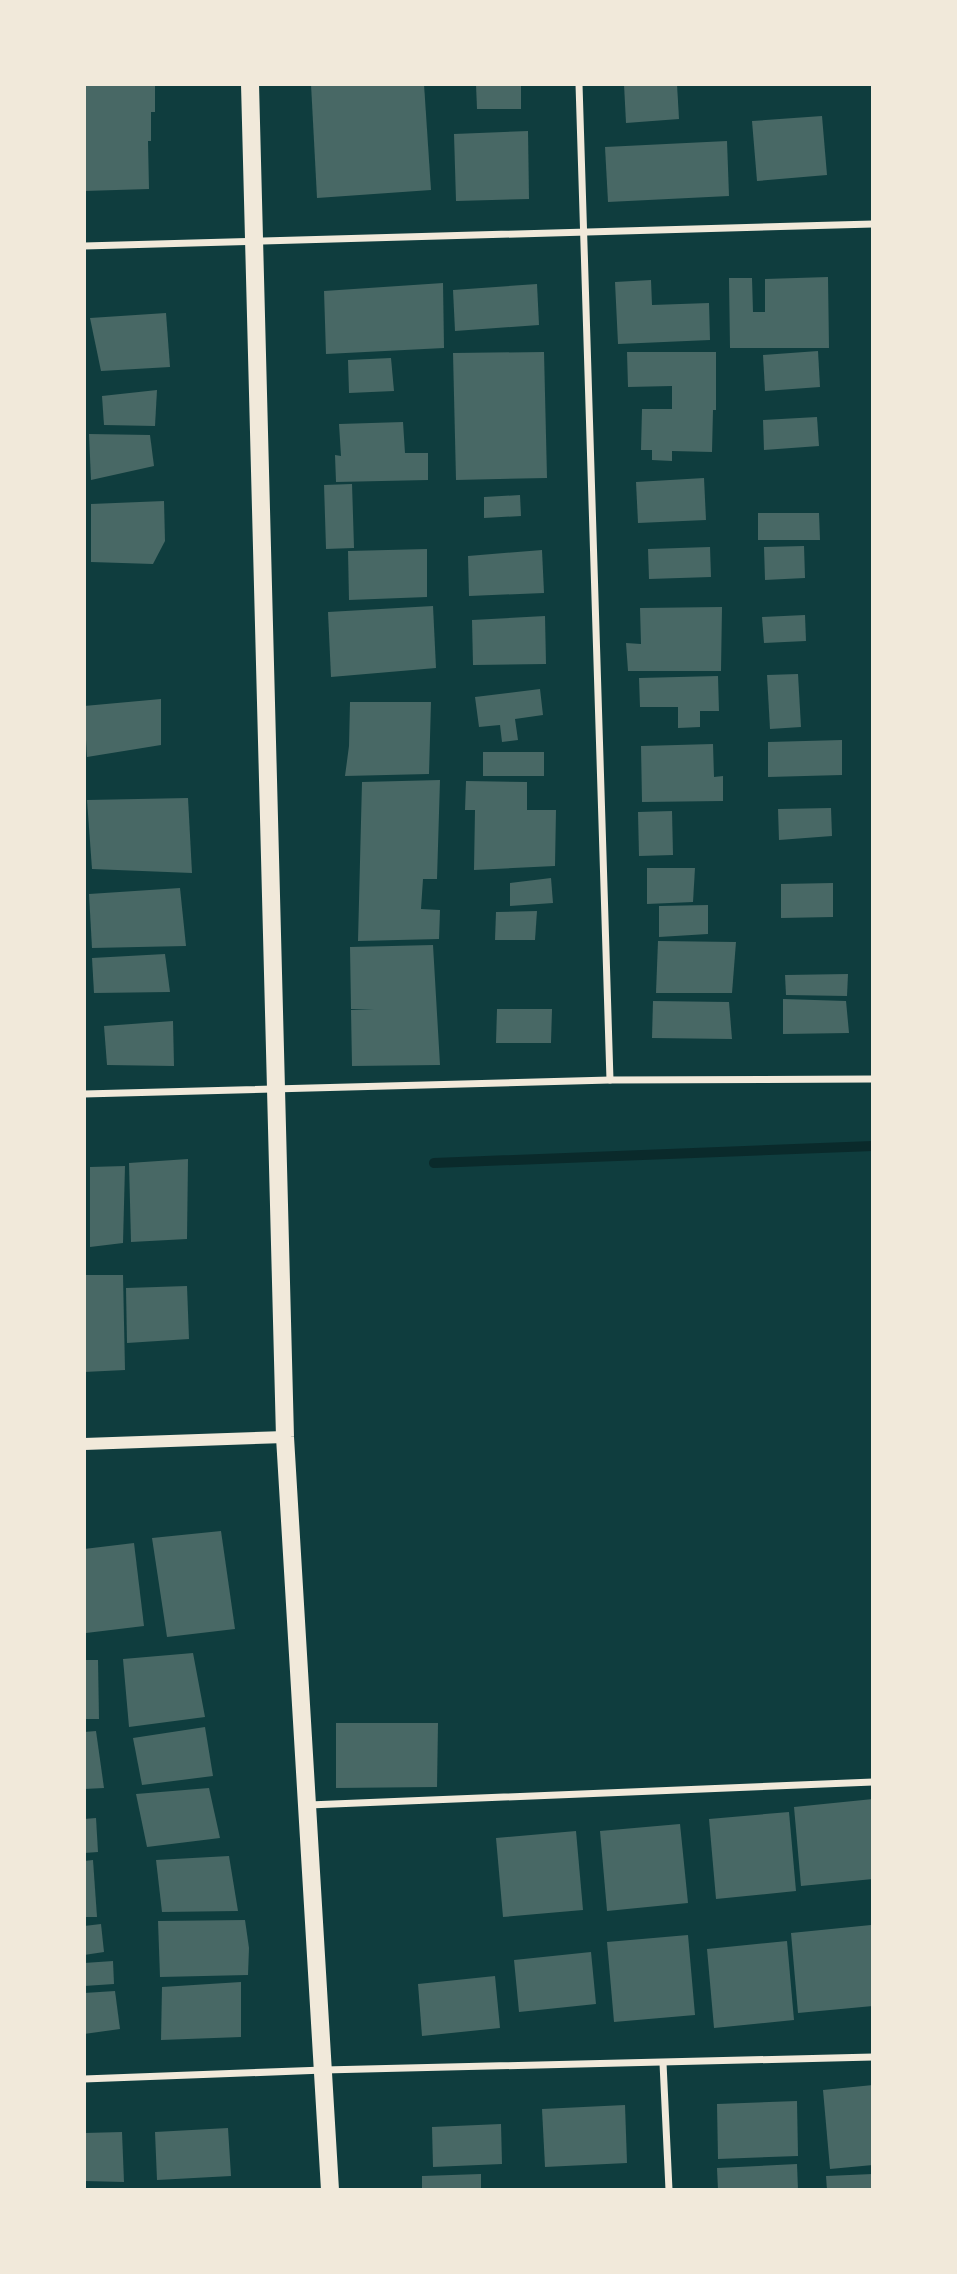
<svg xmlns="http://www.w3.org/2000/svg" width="957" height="2274" viewBox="0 0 957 2274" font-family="'PT Sans Narrow',sans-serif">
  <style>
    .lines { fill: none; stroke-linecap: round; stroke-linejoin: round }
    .stream { stroke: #0a2a2b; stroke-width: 10 }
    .building { fill: #486865 }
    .minor { stroke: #f1e9da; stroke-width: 7 }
    .tertiary { stroke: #f1e9da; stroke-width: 12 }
    .primary { stroke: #f1e9da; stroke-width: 18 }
  </style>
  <rect width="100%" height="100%" fill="#0f3d3e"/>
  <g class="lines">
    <path class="stream" d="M434,1163L873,1146"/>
  </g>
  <g class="building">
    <path d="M84,84H155V112H151V141H148L149,189L84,191Z"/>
    <path d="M311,84H424L431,190L317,198Z"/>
    <path d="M476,84H521V109H477Z"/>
    <path d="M624,84H677L679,119L626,123Z"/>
    <path d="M822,116L827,175L757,181L752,121Z"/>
    <path d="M528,131L529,199L456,201L454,134Z"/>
    <path d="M727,141L729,196L608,202L605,147Z"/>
    <path d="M828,277L829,348H730L729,278H752L753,312H765V279Z"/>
    <path d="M651,280L652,305L709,303L710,340L618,344L615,282Z"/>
    <path d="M443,283L444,348L326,354L324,291Z"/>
    <path d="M537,284L539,325L455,331L453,290Z"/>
    <path d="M166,313L170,367L101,371L90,318Z"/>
    <path d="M818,351L820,387L765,391L763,355Z"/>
    <path d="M544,352L547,478L456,480L453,353Z"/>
    <path d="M627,352H716V410H713L712,452L672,451V461L652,460V450H641L642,409H672V386L628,387Z"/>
    <path d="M391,358L394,391L349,393L348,360Z"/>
    <path d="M157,390L155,426L104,425L102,396Z"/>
    <path d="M817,417L819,446L764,450L763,420Z"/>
    <path d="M403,422L405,453H428V480L336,482L335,455L341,456L339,424Z"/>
    <path d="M89,434L150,435L154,466L91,480Z"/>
    <path d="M704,478L706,520L638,523L636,482Z"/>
    <path d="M352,484L354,548L326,549L324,485Z"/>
    <path d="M520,495L521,516L484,518V497Z"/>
    <path d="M164,501L165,541L153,564L91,562V504Z"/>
    <path d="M758,513H819L820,540H758Z"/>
    <path d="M804,546L805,578L765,580L764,547Z"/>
    <path d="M710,547L711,577L649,579L648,549Z"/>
    <path d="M427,549V597L349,600L348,551Z"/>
    <path d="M542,550L544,593L469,596L468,556Z"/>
    <path d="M433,606L436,668L331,677L328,612Z"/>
    <path d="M722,607L721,671H628L626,643L641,644L640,608Z"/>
    <path d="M805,615L806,641L764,643L762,617Z"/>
    <path d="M545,616L546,664L473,665L472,620Z"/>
    <path d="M798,674L801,727L770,729L767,675Z"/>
    <path d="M718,676L719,711H700V727L678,728V707H640L639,678Z"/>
    <path d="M540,689L543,715L515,719L518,740L502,742L500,725L479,727L475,697Z"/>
    <path d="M161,699V745L87,757L84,706Z"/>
    <path d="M350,702H431L429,774L345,776L349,746Z"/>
    <path d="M842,740V775L768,777V742Z"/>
    <path d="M713,744L714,777L723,776V801L642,802L641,746Z"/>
    <rect x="483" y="752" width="61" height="24"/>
    <path d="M440,780L437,879H423L421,909L440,910L439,939L358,941L362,782Z"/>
    <path d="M466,781L527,782V810H556L555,866L474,870L475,810H465Z"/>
    <path d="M188,798L192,873L92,869L87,800Z"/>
    <path d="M831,808L832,836L779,840L778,809Z"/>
    <path d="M672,811L673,855L639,856L638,812Z"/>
    <path d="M647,868H695L693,902L647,904Z"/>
    <path d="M551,878L553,903L510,906V883Z"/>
    <path d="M833,883V917L781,918V884Z"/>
    <path d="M180,888L186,946L92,948L89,894Z"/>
    <path d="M708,905V934L659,937V906Z"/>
    <path d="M537,911L535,940H495L496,912Z"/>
    <path d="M658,941L736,942L732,993H656Z"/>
    <path d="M433,945L440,1065L352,1066L351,1010L374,1009H351L350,947Z"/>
    <path d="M165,954L170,992L94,993L92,958Z"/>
    <path d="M848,974L847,996L786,995L785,975Z"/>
    <path d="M783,999L846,1001L849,1033L783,1034Z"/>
    <path d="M653,1001L729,1002L732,1039L652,1038Z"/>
    <path d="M497,1009H552L551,1043H496Z"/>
    <path d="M173,1021L174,1066L107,1065L104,1026Z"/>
    <path d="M188,1159L187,1239L131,1242L129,1163Z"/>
    <path d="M125,1166L123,1243L90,1247V1167Z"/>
    <path d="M84,1275H123L125,1370L84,1372Z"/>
    <path d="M187,1286L189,1339L127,1343L126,1288Z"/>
    <path d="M221,1531L235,1629L167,1637L152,1538Z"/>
    <path d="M134,1543L144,1626L86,1633L84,1549Z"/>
    <path d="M193,1653L205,1717L129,1727L123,1659Z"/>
    <path d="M84,1660H98L99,1719H84Z"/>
    <path d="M336,1723H438L437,1787L336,1788Z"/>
    <path d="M205,1727L213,1776L142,1785L133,1738Z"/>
    <path d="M96,1731L104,1788L84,1789V1732Z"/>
    <path d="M209,1788L220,1838L147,1847L136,1794Z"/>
    <path d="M873,1799V1879L801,1886L794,1807Z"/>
    <path d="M789,1812L796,1891L716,1899L709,1819Z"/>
    <path d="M96,1818L98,1852L84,1853V1819Z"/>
    <path d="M680,1824L688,1903L607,1911L600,1831Z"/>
    <path d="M576,1831L583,1910L503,1917L496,1838Z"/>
    <path d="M229,1856L238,1911L162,1912L156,1860Z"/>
    <path d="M93,1860L97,1917H84V1861Z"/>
    <path d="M245,1920L249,1948L248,1975L160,1977L158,1921Z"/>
    <path d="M101,1924L104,1952L84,1955V1926Z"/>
    <path d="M871,1925L873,2006L798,2013L791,1933Z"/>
    <path d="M688,1935L695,2015L614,2022L607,1942Z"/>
    <path d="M787,1941L794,2020L714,2028L707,1949Z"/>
    <path d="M591,1952L596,2004L519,2012L514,1960Z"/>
    <path d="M113,1961L114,1984L84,1986V1963Z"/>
    <path d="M495,1976L500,2028L422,2036L418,1984Z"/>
    <path d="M241,1982V2037L161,2040L162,1987Z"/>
    <path d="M115,1991L120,2029L84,2034V1993Z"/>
    <path d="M873,2085V2165L830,2169L823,2090Z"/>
    <path d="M797,2101L798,2156L718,2159L717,2104Z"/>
    <path d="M625,2105L627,2163L545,2167L542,2109Z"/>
    <path d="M501,2124L502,2164L433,2167L432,2127Z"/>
    <path d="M228,2128L231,2176L157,2180L155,2132Z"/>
    <path d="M122,2132L124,2182L84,2181V2133Z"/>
    <path d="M797,2164L798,2190H718L717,2168Z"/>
    <path d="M481,2174V2190H422V2176Z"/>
    <path d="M873,2174V2190H827L826,2176Z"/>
  </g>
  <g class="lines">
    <g class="minor">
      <path d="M579,84L610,1080"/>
      <path d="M84,246L873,224"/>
      <path d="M84,1094L610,1080L873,1079"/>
      <path d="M309,1805L873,1782"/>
      <path d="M663,2063L669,2190"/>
      <path d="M84,2079L324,2070L873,2057"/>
    </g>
    <path class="tertiary" d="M84,1444L285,1437"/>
    <path class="primary" d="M250,84L285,1437L330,2190"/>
  </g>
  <rect width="957" height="2274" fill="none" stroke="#f1e9da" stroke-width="172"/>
</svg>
